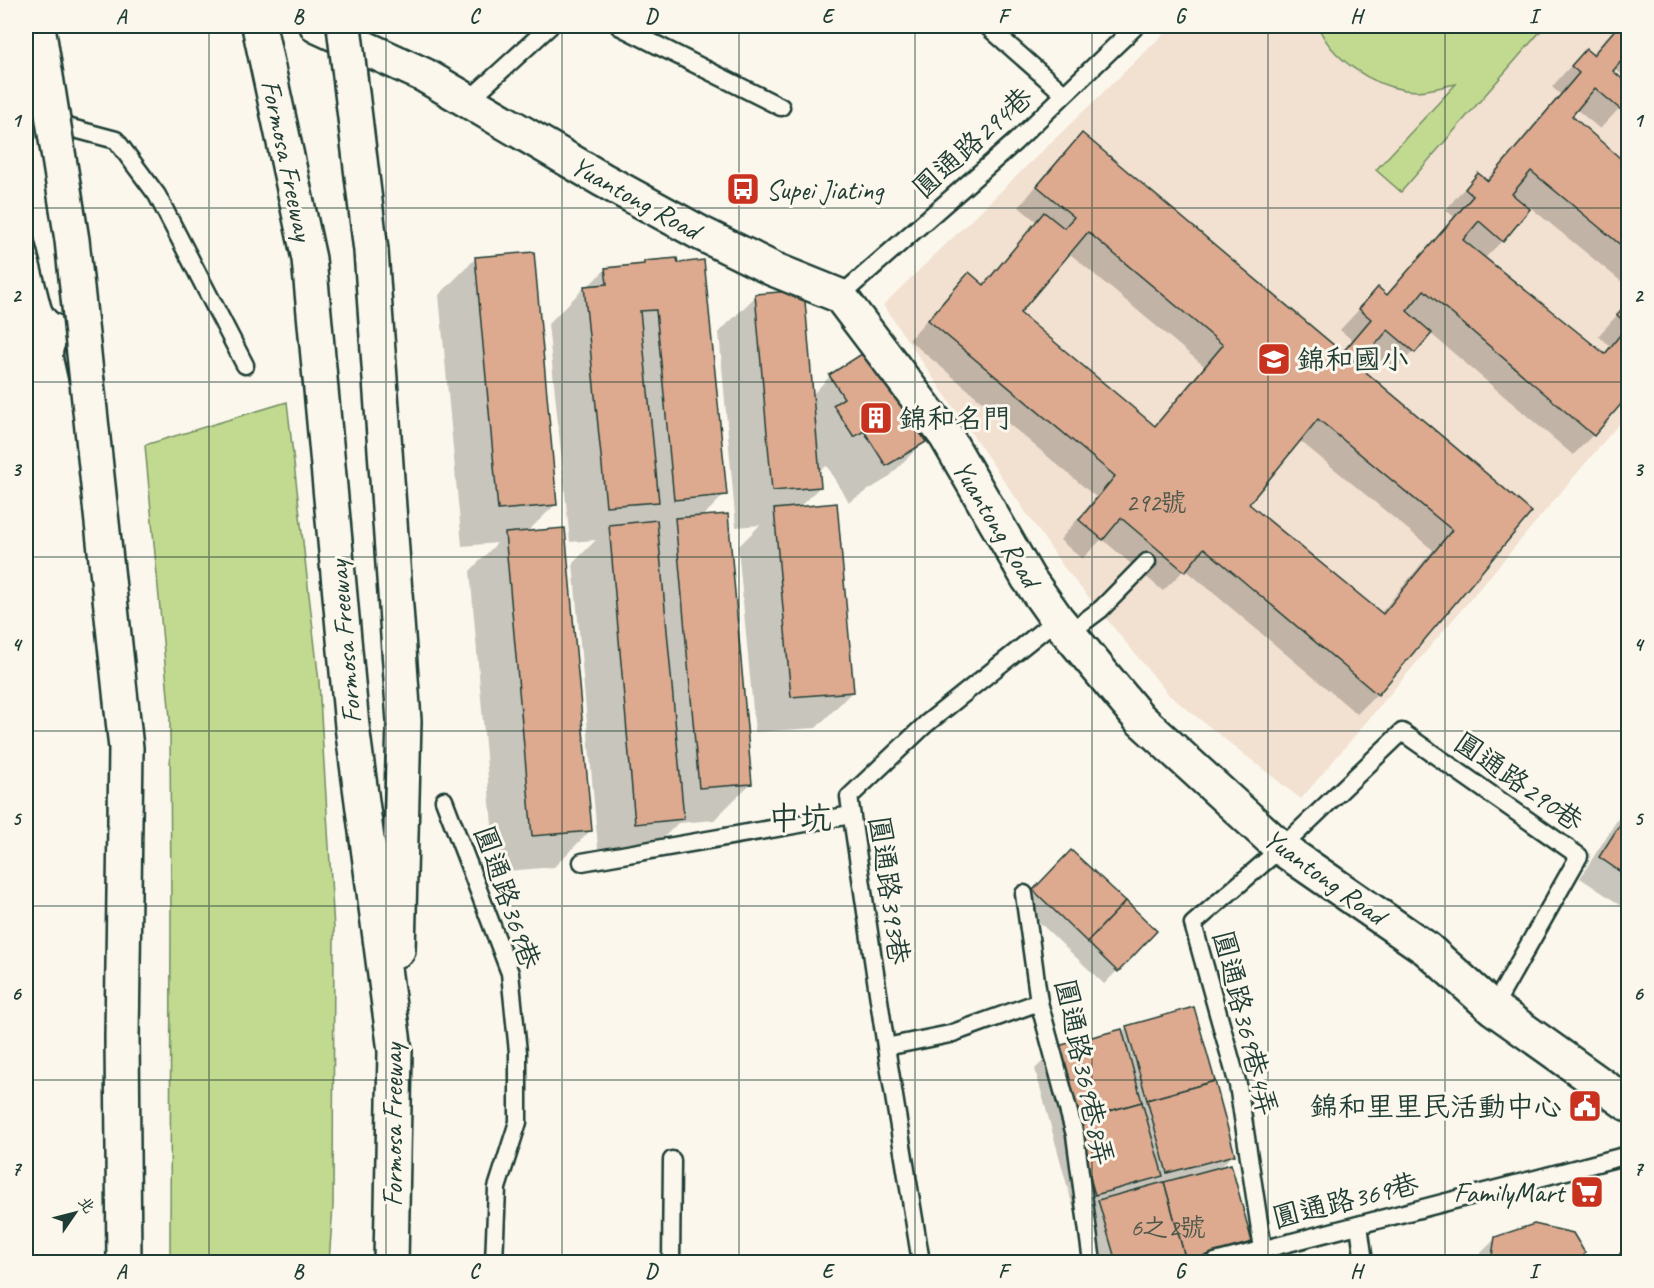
<svg xmlns="http://www.w3.org/2000/svg" width="1654" height="1288" viewBox="0 0 1654 1288" font-family="Caveat,'LXGW WenKai TC',sans-serif">
  <style>
    .built { fill: #f2e0d0 }
    .green { fill: #c2da90; stroke: #708c62; stroke-width: 1.5 }
    .shadow { fill: #0003; fill-rule: evenodd }
    .building { fill: #ddaa90; stroke: #1f3d34; stroke-width: 1.5; fill-rule: evenodd }
    .lines { fill: none; stroke-linecap: round; stroke-linejoin: round }
    .lane-casing { stroke: #1f3d34; stroke-width: 21 }
    .secondary-casing { stroke: #1f3d34; stroke-width: 38 }
    .highway-casing { stroke: #1f3d34; stroke-width: 38 }
    .lane { stroke: #fbf7ec; stroke-width: 16 }
    .secondary { stroke: #fbf7ec; stroke-width: 33 }
    .highway { stroke: #fbf7ec; stroke-width: 33 }
    .highway-bridge-casing { stroke: #1f3d34; stroke-width: 38; stroke-linecap: butt }
    .highway-bridge { stroke: #fbf7ec; stroke-width: 33 }
    .grid { fill: none; stroke: #1f3d34; stroke-width: 1.5; stroke-opacity: 0.55 }
    .labels { text-anchor: middle; stroke-width: 6; stroke-linejoin: round; paint-order: stroke }
    .number-label { font-size: 26px; fill: #4e584b }
    .street-label { font-size: 28px; fill: #1f3d34; stroke: #fbf7ec }
    .poi-label { font-size: 28px; fill: #1f3d34; stroke: #fbf7ec; text-anchor: start }
    .quarter-label { font-size: 32px; fill: #1f3d34; stroke: #fbf7ec }
    .neatline { fill: none; stroke: #1f3d34; stroke-width: 2 }
    .grid-label { font-size: 20px; text-anchor: middle; font-weight: bold; fill: #1f3d34 }
  </style>
  <rect width="100%" height="100%" fill="#fbf7ec"/>
  <filter id="ink" filterUnits="userSpaceOnUse"><feTurbulence type="fractalNoise" baseFrequency=".0167" numOctaves="2"/><feDisplacementMap in="SourceGraphic" scale="12" xChannelSelector="R" yChannelSelector="G"/><feConvolveMatrix kernelMatrix="1 2 1 2 8 2 1 2 1" color-interpolation-filters="sRGB"/></filter>
  <g filter="url(#ink)">
    <path class="built" d="M1172,26H1628V413L1301,799L1169,695L1063,566L883,305Z"/>
    <g class="green">
      <path d="M1318,26H1545L1401,192L1376,170L1456,84C1439,87 1423,93 1405,90C1371,85 1331,58 1318,26Z"/>
      <path d="M287,402L319,682L334,929L333,1206L329,1262H170L171,919L170,718L145,445Z"/>
    </g>
    <g class="shadow">
      <path d="M1617,26H1628V80L1614,68L1611,71L1628,86V99L1600,129L1576,109L1570,116L1628,167V287L1530,207L1502,241L1484,259L1602,355L1610,346L1598,336L1628,303V394L1593,435L1573,455L1430,333L1394,372L1369,350L1356,366L1530,512L1377,694L1357,714L1185,569L1163,591L1102,539L1082,559L1060,540L1096,497L909,340L949,294L969,274L982,285L1025,235L1037,222L1019,207L1062,155L1082,135L1341,353L1352,340L1340,330L1378,289L1385,296L1454,217L1446,210L1458,195L1478,175L1486,181L1560,94L1552,87L1566,71L1586,51L1591,55ZM1069,253L1204,366L1153,427L1018,313ZM1299,440L1433,550L1380,614L1247,504Z"/>
      <path d="M476,258L555,505L527,532L591,830L554,867L496,872L470,571L497,543L462,546L439,295Z"/>
      <path d="M644,262L725,494L702,517L750,784L714,820L678,823L646,855L599,859L573,563L596,540L570,542L548,324L584,288L587,287L606,269L641,266Z"/>
      <path d="M756,296L812,395L830,376L924,441L888,478L849,502L827,466L818,471L820,487L798,508L853,691L816,728L755,732L738,547L760,525L736,527L719,332Z"/>
      <path d="M1628,803V910L1580,878Z"/>
      <path d="M1058,865L1117,971L1104,984L1020,904Z"/>
      <path d="M1127,1027L1233,1154L1219,1169L1251,1242L1231,1262H1090L1091,1210L1075,1214L1035,1069L1055,1049L1121,1033Z"/>
      <path d="M1496,1238L1583,1253L1578,1262H1472Z"/>
    </g>
    <g class="building">
      <path d="M1618,26H1628V53L1613,71L1628,84V102L1621,110L1595,88L1572,116L1628,165V251L1531,171L1512,194L1530,209L1503,242L1479,221L1463,240L1605,354L1628,325V396L1594,436L1424,290L1407,311L1432,333L1415,353L1388,330L1358,365L1343,352L1371,319L1359,309L1378,287L1387,295L1473,196L1465,189L1478,173L1488,181L1579,73L1571,66L1586,49L1593,55Z"/>
      <path d="M1082,133L1532,512L1378,695L1204,548L1185,572L1121,518L1103,540L1079,520L1115,476L928,320L969,272L984,285L1044,212L1064,228L1074,217L1037,186ZM1088,232L1223,345L1155,426L1020,313ZM1318,419L1452,530L1383,614L1249,504Z"/>
      <path d="M534,252L557,505L498,510L475,257Z"/>
      <path d="M677,258L678,263L704,260L727,495L674,500L656,310L640,311L659,502L606,506L584,286L607,284L605,268L644,264V261Z"/>
      <path d="M804,290L821,487L772,491L755,294Z"/>
      <path d="M1628,301V325L1617,315Z"/>
      <path d="M868,350L926,442L886,466L864,431L854,437L833,405L844,398L829,375Z"/>
      <path d="M837,503L854,692L791,697L774,509Z"/>
      <path d="M728,514L752,784L699,788L675,518Z"/>
      <path d="M657,520L684,819L635,824L609,525Z"/>
      <path d="M565,528L592,831L532,836L505,533Z"/>
      <path d="M1628,812V877L1599,857Z"/>
      <path d="M1071,850L1126,901L1087,942L1033,890Z"/>
      <path d="M1126,901L1157,931L1118,972L1087,942Z"/>
      <path d="M1194,1007L1215,1081L1147,1100L1126,1026Z"/>
      <path d="M1122,1029L1142,1102L1074,1121L1054,1047Z"/>
      <path d="M1215,1081L1235,1155L1167,1173L1147,1100Z"/>
      <path d="M1142,1102L1163,1176L1095,1195L1074,1121Z"/>
      <path d="M1231,1164L1252,1242L1186,1261L1164,1182Z"/>
      <path d="M1164,1182L1186,1261L1179,1262H1116L1098,1200Z"/>
      <path d="M1534,1224L1573,1233L1585,1253L1580,1262H1491L1495,1237Z"/>
    </g>
    <g class="lines">
      <g class="lane-casing">
        <g id="lane">
          <path d="M619,26L781,107"/>
          <path d="M987,26L1064,94"/>
          <path d="M468,101L550,26"/>
          <path d="M26,116L116,140L157,195L245,365"/>
          <path d="M840,296L1015,142L1136,26"/>
          <path d="M1069,633L1101,609L1147,562"/>
          <path d="M444,800L510,973L518,1052V1122L497,1188L494,1262"/>
          <path d="M582,862L851,815"/>
          <path d="M1024,894L1039,1002L1075,1135L1092,1262"/>
          <path d="M886,1047L950,1034L1039,1002"/>
          <path d="M1359,1225L1364,1262"/>
          <path d="M1263,1249L1238,1085L1193,924L1281,848L1402,732L1579,856L1493,1008"/>
          <path d="M671,1262L672,1160"/>
          <path d="M921,1262L886,1047L849,797L926,724L1057,619"/>
          <path d="M1215,1262L1628,1155"/>
          <path d="M1627,1262L1628,1259"/>
        </g>
      </g>
      <g class="secondary-casing">
        <path id="secondary" d="M317,26L424,75L603,180L700,233L773,269L840,296L946,436L1028,578L1057,619L1140,719L1281,848L1427,949L1493,1008L1628,1104"/>
      </g>
      <g class="highway-casing">
        <g id="highway">
          <path d="M259,26L309,259L352,726L395,1051L391,1262"/>
          <path d="M26,134L68,299"/>
          <path d="M371,251L404,721L398,950"/>
          <path d="M81,355L87,382L126,748L122,1038L124,1262"/>
        </g>
      </g>
      <use href="#lane" class="lane"/>
      <use href="#secondary" class="secondary"/>
      <use href="#highway" class="highway"/>
      <g class="highway-bridge-casing">
        <g id="highway-bridge">
          <path d="M38,26L72,240L87,382"/>
          <path d="M344,26L371,251"/>
        </g>
      </g>
      <use href="#highway-bridge" class="highway-bridge"/>
    </g>
  </g>
  <path class="grid" d="M209,26V1262M386,26V1262M562,26V1262M739,26V1262M915,26V1262M1092,26V1262M1268,26V1262M1445,26V1262M26,208H1628M26,382H1628M26,557H1628M26,731H1628M26,906H1628M26,1080H1628"/>
  <defs>
    <g id="bus-square" transform="scale(1.725)"><rect x="-9" y="-9" width="18" height="18" rx="4" fill="#c8321e" stroke="#fbf7ec"/><path d="M-5-6H5V4H4V6H2V4H-2V6H-4V4H-5ZM-3.5-4V0h7V-4ZM-3.5 1.2v1.5H-2V1.2ZM2 1.2v1.5H3.5V1.2Z" fill="#fff"/></g>
    <g id="school-square" transform="scale(1.725)"><rect x="-9" y="-9" width="18" height="18" rx="4" fill="#c8321e" stroke="#fbf7ec"/><path d="M0-5L7-2L0 1L-7-2ZM-4 1L0 2.5L4 1V4Q0 6-4 4Z" fill="#fff"/></g>
    <g id="building-square" transform="scale(1.725)"><rect x="-9" y="-9" width="18" height="18" rx="4" fill="#c8321e" stroke="#fbf7ec"/><path d="M-4-6H4V6H1V3H-1V6H-4ZM-2.5-4.3h1.7v1.8h-1.7ZM.8-4.3h1.7v1.8H.8ZM-2.5-1h1.7V.8h-1.7ZM.8-1h1.7V.8H.8Z" fill="#fff"/></g>
    <g id="civic-square" transform="scale(1.725)"><rect x="-9" y="-9" width="18" height="18" rx="4" fill="#c8321e" stroke="#fbf7ec"/><path d="M-.6-6.5H3V-4.5H.6V-3L4-1V1h2V6H-6V1h2V-1L-.6-3ZM-1.2 2.5V6h2.4V2.5Z" fill="#fff"/></g>
    <g id="supermarket-square" transform="scale(1.725)"><rect x="-9" y="-9" width="18" height="18" rx="4" fill="#c8321e" stroke="#fbf7ec"/><path d="M-6-5.5h2.5l.6 2H6L4.5 2H-2.5L-4.4-4H-6ZM-1.5 3.2a1.3 1.3 0 1 0 .1 0ZM3 3.2a1.3 1.3 0 1 0 .1 0Z" fill="#fff"/></g>
  </defs>
  <g fill-rule="evenodd">
    <use href="#bus-square" x="743" y="189"/>
    <use href="#school-square" x="1274" y="359"/>
    <use href="#building-square" x="876" y="418"/>
    <use href="#civic-square" x="1585" y="1106"/>
    <use href="#supermarket-square" x="1587" y="1192"/>
  </g>
  <g class="labels">
    <g class="number-label">
      <text x="1156" y="511">292號</text>
      <text x="1168" y="1236">6之2號</text>
    </g>
    <g class="street-label">
      <text transform="translate(972 142) rotate(-42)" y="10">圓通路294巷</text>
      <text transform="translate(288 160) rotate(78)" y="10">Formosa Freeway</text>
      <text transform="translate(636 197) rotate(29)" y="10">Yuantong Road</text>
      <text transform="translate(997 523) rotate(59)" y="10">Yuantong Road</text>
      <text transform="translate(344 642) rotate(-95)" y="10">Formosa Freeway</text>
      <text transform="translate(1519 781) rotate(35)" y="10">圓通路290巷</text>
      <text transform="translate(1325 876) rotate(36)" y="10">Yuantong Road</text>
      <text transform="translate(890 890) rotate(82)" y="10">圓通路393巷</text>
      <text transform="translate(508 897) rotate(71)" y="10">圓通路369巷</text>
      <text transform="translate(1246 1023) rotate(76)" y="10">圓通路369巷4弄</text>
      <text transform="translate(1085 1072) rotate(78)" y="10">圓通路369巷8弄</text>
      <text transform="translate(392 1125) rotate(-90)" y="10">Formosa Freeway</text>
      <text transform="translate(1345 1200) rotate(-14)" y="10">圓通路369巷</text>
    </g>
    <g class="poi-label">
      <text x="766" y="199">Supei Jiating</text>
      <text x="1297" y="369">錦和國小</text>
      <text x="899" y="428">錦和名門</text>
      <text x="1562" y="1116" text-anchor="end">錦和里里民活動中心</text>
      <text x="1564" y="1202" text-anchor="end">FamilyMart</text>
    </g>
    <g class="quarter-label">
      <text x="800" y="829">中坑</text>
    </g>
  </g>
  <rect width="1654" height="1288" fill="none" stroke="#fbf7ec" stroke-width="66"/>
  <g transform="translate(75 1213) rotate(55)" stroke="#fbf7ec" stroke-width="4.5" paint-order="stroke">
  <path d="M0-4.5L10 22L0 15L-10 22Z" fill="#1f3d34"/>
  <text y="-9" font-size="16" font-weight="bold" text-anchor="middle" fill="#1f3d34">北</text>
  </g>
  <rect x="33" y="33" width="1588" height="1222" class="neatline"/>
  <g class="grid-label">
    <text x="121" y="23">A</text>
    <text x="298" y="23">B</text>
    <text x="474" y="23">C</text>
    <text x="651" y="23">D</text>
    <text x="827" y="23">E</text>
    <text x="1003" y="23">F</text>
    <text x="1180" y="23">G</text>
    <text x="1356" y="23">H</text>
    <text x="1533" y="23">I</text>
    <text x="16" y="127">1</text>
    <text x="1638" y="127">1</text>
    <text x="16" y="302">2</text>
    <text x="1638" y="302">2</text>
    <text x="16" y="476">3</text>
    <text x="1638" y="476">3</text>
    <text x="16" y="651">4</text>
    <text x="1638" y="651">4</text>
    <text x="16" y="825">5</text>
    <text x="1638" y="825">5</text>
    <text x="16" y="1000">6</text>
    <text x="1638" y="1000">6</text>
    <text x="16" y="1175">7</text>
    <text x="1638" y="1175">7</text>
    <text x="121" y="1278">A</text>
    <text x="298" y="1278">B</text>
    <text x="474" y="1278">C</text>
    <text x="651" y="1278">D</text>
    <text x="827" y="1278">E</text>
    <text x="1003" y="1278">F</text>
    <text x="1180" y="1278">G</text>
    <text x="1356" y="1278">H</text>
    <text x="1533" y="1278">I</text>
  </g>
</svg>
